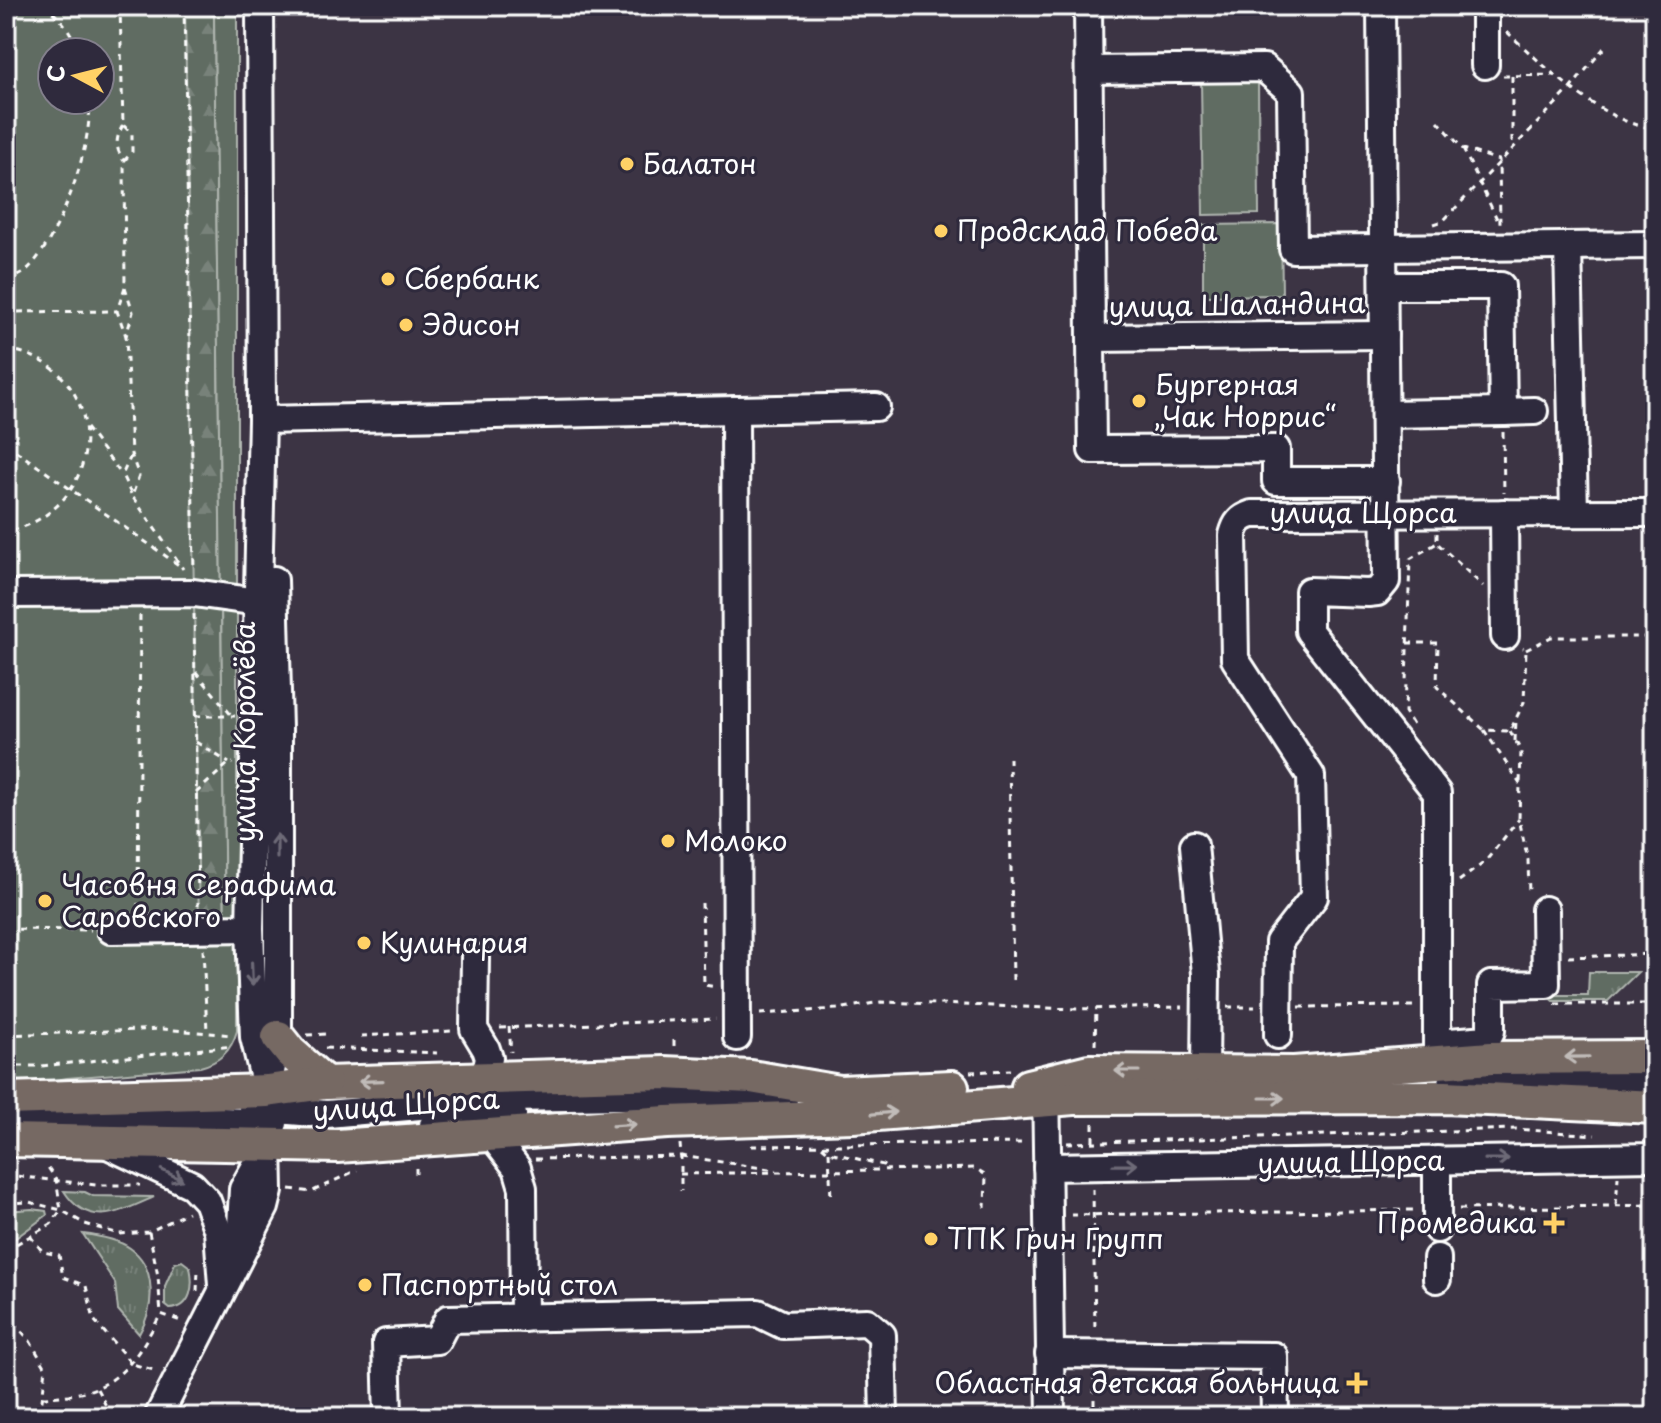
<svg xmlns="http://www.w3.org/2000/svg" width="1661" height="1423" viewBox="0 0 1661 1423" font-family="'Playpen Sans',sans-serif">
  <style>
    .grass { fill: url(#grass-tufts); stroke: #b0b6b0; stroke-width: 2 }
    .forest { fill: url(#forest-firs); stroke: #b0b6b0; stroke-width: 2 }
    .park { fill: #606c62; stroke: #b0b6b0; stroke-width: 2; fill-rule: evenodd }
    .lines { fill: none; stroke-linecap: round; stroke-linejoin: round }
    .minor-casing { stroke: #fff; stroke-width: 32 }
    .major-casing { stroke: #fff; stroke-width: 38 }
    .path { stroke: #fff; stroke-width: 3; stroke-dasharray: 6 6; stroke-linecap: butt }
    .minor { stroke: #2f2a3d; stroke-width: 26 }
    .major { stroke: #766964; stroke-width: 32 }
    .oneway { stroke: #6d6a77 }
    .oneway2 { stroke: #c1bcb9 }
    .poi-dot { fill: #ffd166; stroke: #2f2a3d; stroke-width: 3 }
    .labels { text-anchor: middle; stroke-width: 6; stroke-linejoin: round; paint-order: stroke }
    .poi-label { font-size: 28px; fill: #fff; stroke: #2f2a3d; text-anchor: start }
    .street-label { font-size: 28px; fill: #fff; stroke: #2f2a3d }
  </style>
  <defs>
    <pattern id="grass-tufts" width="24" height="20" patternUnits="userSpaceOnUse" patternTransform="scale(2)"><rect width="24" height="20" fill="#606c62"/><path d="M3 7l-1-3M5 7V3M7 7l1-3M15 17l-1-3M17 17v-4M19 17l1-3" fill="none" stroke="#78827a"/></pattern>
    <pattern id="forest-firs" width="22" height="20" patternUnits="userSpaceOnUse" patternTransform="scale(2)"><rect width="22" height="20" fill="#606c62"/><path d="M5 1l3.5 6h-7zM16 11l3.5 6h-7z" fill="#78827a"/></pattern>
  </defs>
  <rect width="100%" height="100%" fill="#3c3444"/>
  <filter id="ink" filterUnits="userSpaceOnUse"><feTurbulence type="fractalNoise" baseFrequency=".0125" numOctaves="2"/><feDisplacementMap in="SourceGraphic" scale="16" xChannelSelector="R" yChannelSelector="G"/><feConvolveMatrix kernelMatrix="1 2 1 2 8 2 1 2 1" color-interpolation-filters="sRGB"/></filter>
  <g filter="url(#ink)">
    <g class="grass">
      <path d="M1589,972H1638L1608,1001H1553L1546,995H1588Z"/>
      <path d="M64,1191L85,1192L93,1196L154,1197C120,1212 89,1230 64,1191Z"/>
      <path d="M32,1209L46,1211L47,1215L6,1245V1211Z"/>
      <path d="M83,1234C99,1236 117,1239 130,1248C158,1268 154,1309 139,1334L118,1310L115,1283Z"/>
      <path d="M182,1261L190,1267C194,1285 192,1308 170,1309L165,1305V1286L175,1263Z"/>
    </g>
    <path class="forest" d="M145,6H187L214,15L225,933L177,934Z"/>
    <g class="park">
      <path d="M6,6H185L199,930L225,932L214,15L187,6H237V1031C231,1051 220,1062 200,1067L67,1078L6,1089ZM52,52H100V100H52Z"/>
      <path d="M1258,79L1259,214L1203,215L1201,80Z"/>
      <path d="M1281,224L1282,295L1203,296V225Z"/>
    </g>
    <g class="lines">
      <g class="minor-casing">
        <g id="minor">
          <path d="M260,6L262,420L250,928L254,1037L267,1091"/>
          <path d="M1088,6L1092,450L1276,449V481H1386"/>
          <path d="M1381,6L1386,581L1377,592L1368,593L1309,591V631L1437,793V1061"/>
          <path d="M1485,6V65"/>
          <path d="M1089,70L1264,68L1291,92L1293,249L1655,245"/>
          <path d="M1568,246L1574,513"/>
          <path d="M1384,286H1501L1503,412L1385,414"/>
          <path d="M1091,338L1384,335"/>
          <path d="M735,410L737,1037"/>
          <path d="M1503,412L1534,411"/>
          <path d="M262,420L876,407"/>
          <path d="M1504,513L1505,636"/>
          <path d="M6,594L194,593L258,602"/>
          <path d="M1194,845L1206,974L1205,1072"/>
          <path d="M111,930L250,928"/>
          <path d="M475,958L474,1029L486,1049L489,1058L487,1068L482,1078"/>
          <path d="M1278,1035L1279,942L1314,897L1311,776L1235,659L1233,535C1236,523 1240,518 1252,514L1655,513"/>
          <path d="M1437,1043L1487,1039L1491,1031V985L1546,984L1545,910"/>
          <path d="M1046,1081L1051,1417"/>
          <path d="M1451,1083L1619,1082L1655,1079"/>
          <path d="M252,1108L327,1114L512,1098L787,1093"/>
          <path d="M6,1118L199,1120L274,1123"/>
          <path d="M433,1125L513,1115"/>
          <path d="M490,1133L517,1168L523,1188L524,1318"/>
          <path d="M108,1145L192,1185L207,1201L218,1231L222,1285"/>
          <path d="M1437,1160V1229"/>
          <path d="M1047,1167L1655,1157"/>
          <path d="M240,1246L243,1189L266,1148"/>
          <path d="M1437,1279V1258"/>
          <path d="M1049,1354L1274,1356L1275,1417"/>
          <path d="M158,1417L265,1207L269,1191L267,1091L278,1037V729L274,580"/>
          <path d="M388,1417L386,1343L437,1340L448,1319L758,1313L783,1325L867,1322L882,1335L884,1417"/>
        </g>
      </g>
      <g class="major-casing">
        <g id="major">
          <path d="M278,1037L290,1052L325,1083L664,1073L751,1077L840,1092L952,1087"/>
          <path d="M1028,1086L1089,1071L1294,1073L1491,1058L1655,1057"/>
          <path d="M6,1099L267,1091L325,1083"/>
          <path d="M6,1140L338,1146L667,1122L853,1116L1074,1098L1445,1097L1655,1107"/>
        </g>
      </g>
      <g class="path">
        <path d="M42,6C61,15 72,33 79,52"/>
        <path d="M120,6L123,125L132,134V152L124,161L125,287L133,312L126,336L131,454L139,476L132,496L183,569"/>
        <path d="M184,6L194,570"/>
        <path d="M1507,32C1543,65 1605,126 1655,128"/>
        <path d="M1503,76L1555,75"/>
        <path d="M1512,76V148"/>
        <path d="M1438,121L1463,149L1499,160L1500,225"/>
        <path d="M123,125C115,139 115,148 124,161"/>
        <path d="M1463,149L1498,221"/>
        <path d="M1434,224L1443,221L1569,90L1604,48"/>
        <path d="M6,280C11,278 19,276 23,273C58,246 94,143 89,100"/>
        <path d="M125,287L117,311L126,336"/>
        <path d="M6,312L117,311"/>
        <path d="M6,349C111,365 114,508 6,532"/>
        <path d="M86,428L122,475"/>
        <path d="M1503,432L1504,493"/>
        <path d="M6,444L180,566"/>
        <path d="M131,456L122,475L132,496"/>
        <path d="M1437,533V543L1483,586"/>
        <path d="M194,614L198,906"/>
        <path d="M1407,643H1438L1437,687L1484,730L1510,731L1524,702L1526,650L1523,648"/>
        <path d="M1526,650L1551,637H1655"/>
        <path d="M196,672L232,716"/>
        <path d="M195,716H235"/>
        <path d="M1413,725L1405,712L1410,559L1437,543"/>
        <path d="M1484,730L1520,784"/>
        <path d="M1510,731L1521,751L1519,819L1528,860L1529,895"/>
        <path d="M1515,741L1516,720"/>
        <path d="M196,742L229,763"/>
        <path d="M1009,758L1013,980"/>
        <path d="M196,793L229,763H233"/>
        <path d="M6,802V886"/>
        <path d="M1459,881L1485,862L1519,819"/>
        <path d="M702,903L704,985L717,987"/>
        <path d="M138,909L140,613"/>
        <path d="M6,929L91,930"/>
        <path d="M203,949L207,1031"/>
        <path d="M1568,957L1655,954"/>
        <path d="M1555,1004H1655"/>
        <path d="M1227,1007H1255"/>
        <path d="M1299,1007L1415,1006"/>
        <path d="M760,1014L837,1009L881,1002L1076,1009L1183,1007"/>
        <path d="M509,1027L511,1052"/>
        <path d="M500,1028L716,1019"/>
        <path d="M6,1035L163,1029L232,1035"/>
        <path d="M307,1035L327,1034"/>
        <path d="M361,1036L453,1031"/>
        <path d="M674,1040V1049"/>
        <path d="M1095,1045L1096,1009"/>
        <path d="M325,1048L437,1053"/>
        <path d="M6,1066H41L233,1046"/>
        <path d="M970,1072L1010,1070"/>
        <path d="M1093,1141V1121"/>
        <path d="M1067,1143L1516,1129L1595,1135"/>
        <path d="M680,1144L681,1156L776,1170"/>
        <path d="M751,1146L1024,1143"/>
        <path d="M822,1146L829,1152L883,1165L885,1171"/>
        <path d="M829,1152L831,1199"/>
        <path d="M535,1159L681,1156V1191"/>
        <path d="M416,1168V1175"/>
        <path d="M680,1174L975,1168L986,1175L985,1208"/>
        <path d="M6,1175L96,1185H140"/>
        <path d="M290,1189L311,1192L357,1170"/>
        <path d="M1093,1189L1095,1333"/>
        <path d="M6,1203L29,1202L61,1210L85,1224L119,1234L149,1232L188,1212"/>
        <path d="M1616,1205L1618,1177"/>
        <path d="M1459,1209L1655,1205"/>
        <path d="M1071,1215L1415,1210"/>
        <path d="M149,1232L158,1276L161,1314L181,1321"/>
        <path d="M30,1236L43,1252L59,1255L63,1277L86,1286L94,1320L132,1364L157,1371"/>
        <path d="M6,1250L51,1224L61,1210L56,1179L47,1166"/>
        <path d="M197,1291L198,1270"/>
        <path d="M6,1313L30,1341L46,1368L40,1417"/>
        <path d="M97,1389L112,1417"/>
        <path d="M42,1397C113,1395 129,1372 161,1314"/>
        <path d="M1094,1417V1377"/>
      </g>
      <use href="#minor" class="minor"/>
      <use href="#major" class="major"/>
    </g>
    <defs><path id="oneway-shaft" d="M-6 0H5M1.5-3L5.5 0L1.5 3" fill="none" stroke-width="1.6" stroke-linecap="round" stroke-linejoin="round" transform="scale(2)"/></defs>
    <g class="oneway">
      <use href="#oneway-shaft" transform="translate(277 846) rotate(-90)"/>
      <use href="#oneway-shaft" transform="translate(252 974) rotate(88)"/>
      <use href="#oneway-shaft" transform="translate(1497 1159) rotate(-1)"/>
      <use href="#oneway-shaft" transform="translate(1125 1165) rotate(-1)"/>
      <use href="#oneway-shaft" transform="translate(172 1175) rotate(27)"/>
    </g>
    <g class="oneway2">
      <use href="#oneway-shaft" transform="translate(1577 1057) rotate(179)"/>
      <use href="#oneway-shaft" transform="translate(1127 1071) rotate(-180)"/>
      <use href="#oneway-shaft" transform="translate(371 1081) rotate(178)"/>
      <use href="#oneway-shaft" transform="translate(1272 1098)"/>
      <use href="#oneway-shaft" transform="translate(884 1113) rotate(-5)"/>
      <use href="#oneway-shaft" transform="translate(624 1125) rotate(-4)"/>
    </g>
  </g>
  <g class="poi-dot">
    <circle cx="627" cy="164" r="8"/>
    <circle cx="941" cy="231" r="8"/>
    <circle cx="388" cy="279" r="8"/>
    <circle cx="406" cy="325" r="8"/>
    <circle cx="1139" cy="401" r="8"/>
    <circle cx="668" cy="841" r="8"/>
    <circle cx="45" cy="901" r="8"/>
    <circle cx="364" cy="943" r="8"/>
    <path d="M1550 1211h8v8h8v8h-8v8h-8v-8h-8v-8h8z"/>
    <circle cx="931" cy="1239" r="8"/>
    <circle cx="365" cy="1285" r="8"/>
    <path d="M1353 1371h8v8h8v8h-8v8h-8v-8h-8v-8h8z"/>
  </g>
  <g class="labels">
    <g class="poi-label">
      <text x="643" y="174">Балатон</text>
      <text x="957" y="241">Продсклад Победа</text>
      <text x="404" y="289">Сбербанк</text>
      <text x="422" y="335">Эдисон</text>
      <text x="1155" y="395">Бургерная<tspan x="1155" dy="32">„Чак Норрис“</tspan></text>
      <text x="684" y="851">Молоко</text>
      <text x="61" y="895">Часовня Серафима<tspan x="61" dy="32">Саровского</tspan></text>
      <text x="380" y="953">Кулинария</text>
      <text x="1536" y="1233" text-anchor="end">Промедика</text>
      <text x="947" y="1249">ТПК Грин Групп</text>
      <text x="381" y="1295">Паспортный стол</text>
      <text x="1339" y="1393" text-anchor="end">Областная детская больница</text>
    </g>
    <g class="street-label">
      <text transform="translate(1237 305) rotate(-1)" y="10">улица Шаландина</text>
      <text x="1363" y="523">улица Щорса</text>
      <text transform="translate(245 732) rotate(-90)" y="10">улица Королёва</text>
      <text transform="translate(406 1105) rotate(-4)" y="10">улица Щорса</text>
      <text transform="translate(1351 1162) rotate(-1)" y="10">улица Щорса</text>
    </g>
  </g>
  <rect width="1661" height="1423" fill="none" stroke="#2f2a3d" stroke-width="32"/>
  <rect x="16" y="16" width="1629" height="1391" fill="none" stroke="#fff" stroke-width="3" filter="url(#ink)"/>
  <g transform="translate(76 76) rotate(277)"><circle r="38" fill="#2f2a3d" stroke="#827f8b" stroke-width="2"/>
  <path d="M0-6L14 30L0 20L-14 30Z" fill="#ffd166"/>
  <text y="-12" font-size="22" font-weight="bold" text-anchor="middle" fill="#ffffff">С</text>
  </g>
</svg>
